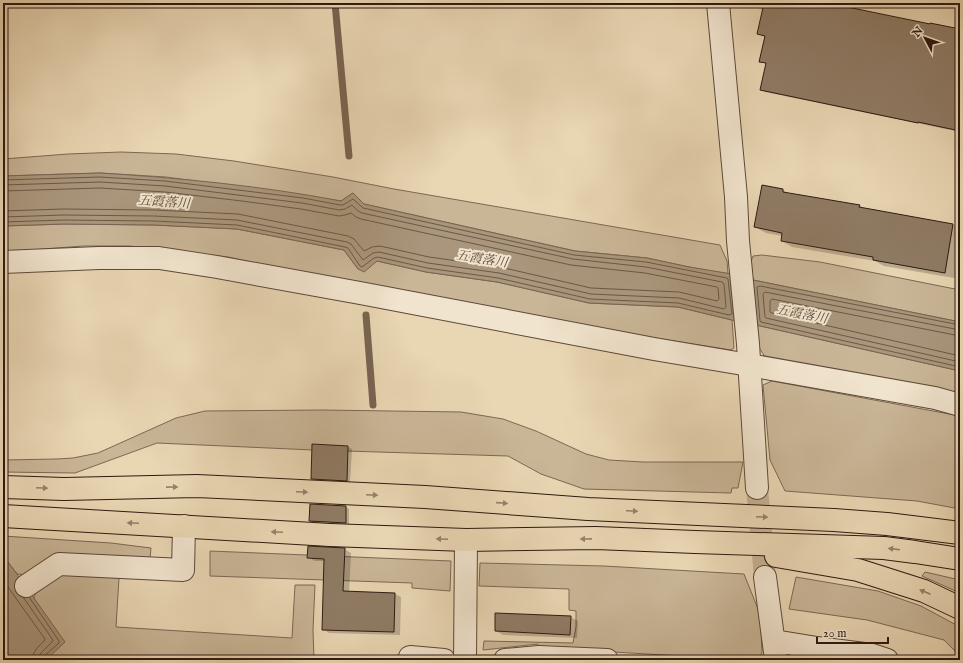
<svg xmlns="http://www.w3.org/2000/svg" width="963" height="663" viewBox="0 0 963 663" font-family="'IM FELL English','Noto Serif JP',serif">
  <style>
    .green { fill: #c9b697; stroke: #7c6854 }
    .water { fill: #a9967c; stroke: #786451 }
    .shadow { fill: #0003 }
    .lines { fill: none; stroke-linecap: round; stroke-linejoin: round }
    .shore { stroke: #6c5846; stroke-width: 1 }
    .stream { stroke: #786451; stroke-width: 7 }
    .building { fill: #8f7b65; stroke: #2e1910 }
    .minor-tunnel { stroke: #c4b092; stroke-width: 22; stroke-dasharray: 22 11; stroke-linecap: butt }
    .minor-casing { stroke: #5d4839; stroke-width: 24 }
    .highway-casing { stroke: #2e1910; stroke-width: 24 }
    .minor { stroke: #f1e4ce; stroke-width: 22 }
    .highway { stroke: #e9d6b3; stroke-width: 22 }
    .oneway { fill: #95816a }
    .labels { text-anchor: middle; stroke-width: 4; stroke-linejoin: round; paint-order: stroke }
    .water-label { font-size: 13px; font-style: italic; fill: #5f4b3b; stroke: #f1e4ce }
  </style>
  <rect width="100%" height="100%" fill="#e9d6b3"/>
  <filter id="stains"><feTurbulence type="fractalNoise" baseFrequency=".005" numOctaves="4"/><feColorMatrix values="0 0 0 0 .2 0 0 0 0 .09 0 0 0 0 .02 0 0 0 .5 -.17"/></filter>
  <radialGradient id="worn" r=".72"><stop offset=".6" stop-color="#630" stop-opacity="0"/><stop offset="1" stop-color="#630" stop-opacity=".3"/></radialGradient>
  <g class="green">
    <path d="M121,152L176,154L234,161L333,177L394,189L720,245L727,261L728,274L689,267L647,258L575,251L364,204L353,193L341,201L166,177L100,173L3,176V159L68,154Z"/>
    <path d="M64,224L154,225L237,229L344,250L358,269L377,261L426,272L497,282L589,303L678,307L732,320L734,348L731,350L611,331L316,276L228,257L129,246H83L3,252V226Z"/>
    <path d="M762,255L820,262L960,290V322L753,280L751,261L753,256Z"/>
    <path d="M756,325L960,371V396L767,360L758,346Z"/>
    <path d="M772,381L960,416V509L917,501L785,491L770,460L763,385Z"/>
    <path d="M322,410L461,412L503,419L536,431L586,454L609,460L643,462H743L738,488H732L731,493L584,489L541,474L508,456L313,450L157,443L75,473L3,472V460L57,459L73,458L98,453L176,418L205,411Z"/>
    <path d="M3,536L111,543L151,548L150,559L28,575L17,574L7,561L3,560Z"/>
    <path d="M210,551L451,561L450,591L412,588V583L210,576Z"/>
    <path d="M480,563L604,566L744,574L758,609L761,630L762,653L755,660H752L543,648L538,649V644L483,650L484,641L573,643L576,627V611L569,610V589L479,586Z"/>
    <path d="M64,572L119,578L116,627L292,638L295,585H315L313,630L314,660H46L34,597L38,588Z"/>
    <path d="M925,572L960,580V593L922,576Z"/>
    <path d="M796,577L878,591L921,606L960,627V656L944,640L867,620L789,609Z"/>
  </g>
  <g class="water">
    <path d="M100,173C181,178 262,186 341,201L353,193L364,204L575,251L647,258L689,267L732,274L736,321L678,307L589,303L497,282L426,272L377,261L364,272L358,269L344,250L237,229L154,225L64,224L3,226V176Z"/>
    <path d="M753,280L960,322V371L756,325Z"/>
    <path d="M3,560L7,561L17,574L65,642L46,660H3Z"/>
  </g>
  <g class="shadow">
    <path d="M756,3H825L960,31V132L765,92L761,90L767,64L760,61L766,37L758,34L763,10L755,7Z"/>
    <path d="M763,187L783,190L789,194L859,206L865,209L960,226V279L884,266L875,261L792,247L782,241L783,236L766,233L755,227Z"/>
    <path d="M313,445L348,447L352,449L350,482L315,480L312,478Z"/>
    <path d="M346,507L349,509V524L313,523L310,521Z"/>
    <path d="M344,549L351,553L349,593L395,594L401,597L400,635L329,633L323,629L325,561H315L308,557Z"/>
    <path d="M570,617L578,621L577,638L503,635L496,631Z"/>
  </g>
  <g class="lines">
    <g class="shore">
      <path d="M3,180L100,177L165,181L303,198L340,205H343L353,199L363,208L574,255L646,262L727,278L728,279L732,314L729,315L678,303L590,299L498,278L427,268L378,257L374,258L362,267L360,266L348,248L345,247L237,225L154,221L64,220L3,222"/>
      <path d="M3,185L100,182L165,186L302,203L339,210L345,209L352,205L358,211L362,213L573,259L646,267L722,282L724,284L726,307L724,309L679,298L591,294L499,273L428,263L379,252L373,253L363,260L351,244L347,242L237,220L154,216L64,215L3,217"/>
      <path d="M3,191L100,188L165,192L242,201L301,209L339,216L345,215L351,213L356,217L361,219L571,265L645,273L717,287L718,288L719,299L717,301L679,292L591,288L500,267L429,257L380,246L372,247L364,251L354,239L348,236L238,214L154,210L63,209L3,211"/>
      <path d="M960,325L760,286L757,287L760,321L761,322L960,367"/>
      <path d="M960,330L765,292L763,294L765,317L766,318L960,362"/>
      <path d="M960,336L772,299L770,301V312L772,313L960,356"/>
      <path d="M3,580L45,639L44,641C38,647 33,651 32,660"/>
      <path d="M23,597L53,640L52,642L41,653L39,656L38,660"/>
      <path d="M29,597L59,641V643L44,656L43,660"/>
    </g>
    <g class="stream">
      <path d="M335,3L349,156"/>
      <path d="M366,315L373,405"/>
    </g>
  </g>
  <g class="building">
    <path d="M764,3H828L930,24V23L960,29V131L918,122V123L760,90L766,63L759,62L765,36L757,34Z"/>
    <path d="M762,185L783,189V192L860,205L859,207L953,224L945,273L873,260V257L781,241L782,233L754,227Z"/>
    <path d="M312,444L348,446L347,481L311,479Z"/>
    <path d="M310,504L346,506V523L309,521Z"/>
    <path d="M308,546L345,548L343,591L395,593L394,632L322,630L324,559L307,558Z"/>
    <path d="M495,613L571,616L570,635L495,631Z"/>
  </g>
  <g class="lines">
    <path class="minor-tunnel" d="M757,488L765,577"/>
    <g class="minor-casing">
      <g id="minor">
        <path d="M718,3L736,197L738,241L748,344L757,488"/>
        <path d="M3,262L99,258H159L217,267L360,293L654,349L749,365L935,398L960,405"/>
        <path d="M765,577L776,660"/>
        <path d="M26,586L59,564L183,570L184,526"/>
        <path d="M774,641L817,648L872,655L887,660"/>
        <path d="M410,657L444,660"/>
        <path d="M465,660L466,540"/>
        <path d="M505,660L539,657L607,660"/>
      </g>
    </g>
    <g class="highway-casing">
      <g id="highway">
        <path d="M3,487L64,489L197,486L425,497L588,509L834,520L887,524L960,533"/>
        <path d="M3,516L330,535L466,540L596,538L695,542L884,548L915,552L960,559"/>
        <path d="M776,556L858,570L924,591L960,608"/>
      </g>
    </g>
    <use href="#minor" class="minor"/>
    <use href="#highway" class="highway"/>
  </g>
  <defs><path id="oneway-solid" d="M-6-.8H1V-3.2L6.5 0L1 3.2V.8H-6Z"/></defs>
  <g class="oneway">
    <use href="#oneway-solid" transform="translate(172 487) rotate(-1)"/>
    <use href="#oneway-solid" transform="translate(42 488) rotate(2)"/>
    <use href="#oneway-solid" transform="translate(302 492) rotate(3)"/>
    <use href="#oneway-solid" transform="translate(372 495) rotate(2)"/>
    <use href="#oneway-solid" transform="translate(502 503) rotate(4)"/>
    <use href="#oneway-solid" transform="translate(632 511) rotate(2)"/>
    <use href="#oneway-solid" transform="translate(762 517) rotate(3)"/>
    <use href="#oneway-solid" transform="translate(133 523) rotate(-177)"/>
    <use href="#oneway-solid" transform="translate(277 532) rotate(-177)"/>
    <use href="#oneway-solid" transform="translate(442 539) rotate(-178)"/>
    <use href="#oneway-solid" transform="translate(586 539) rotate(179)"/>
    <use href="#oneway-solid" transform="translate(894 549) rotate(-173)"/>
    <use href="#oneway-solid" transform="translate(925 592) rotate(-157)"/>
  </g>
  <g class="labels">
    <g class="water-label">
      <text transform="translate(164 201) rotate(4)" y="5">五霞落川</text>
      <text transform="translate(482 258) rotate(9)" y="5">五霞落川</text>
      <text transform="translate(802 313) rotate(11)" y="5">五霞落川</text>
    </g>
  </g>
  <rect width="963" height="663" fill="none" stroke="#e9d6b3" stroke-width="16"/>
  <rect x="4" y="4" width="955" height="655" fill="none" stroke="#2e1910" stroke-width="2"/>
  <rect x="8" y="8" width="947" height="647" fill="none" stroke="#2e1910"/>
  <g transform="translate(925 38) rotate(311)" stroke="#f1e4ce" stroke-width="3" paint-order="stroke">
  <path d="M0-3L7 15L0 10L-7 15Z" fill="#2e1910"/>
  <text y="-6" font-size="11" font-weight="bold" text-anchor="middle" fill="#2e1910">N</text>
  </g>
  <path d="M817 637v6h71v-6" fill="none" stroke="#2e1910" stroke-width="2"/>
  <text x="823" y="637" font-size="12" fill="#2e1910" stroke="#f1e4ce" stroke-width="3" paint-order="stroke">20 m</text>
  <rect width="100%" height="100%" filter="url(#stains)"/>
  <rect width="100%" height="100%" fill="url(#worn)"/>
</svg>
